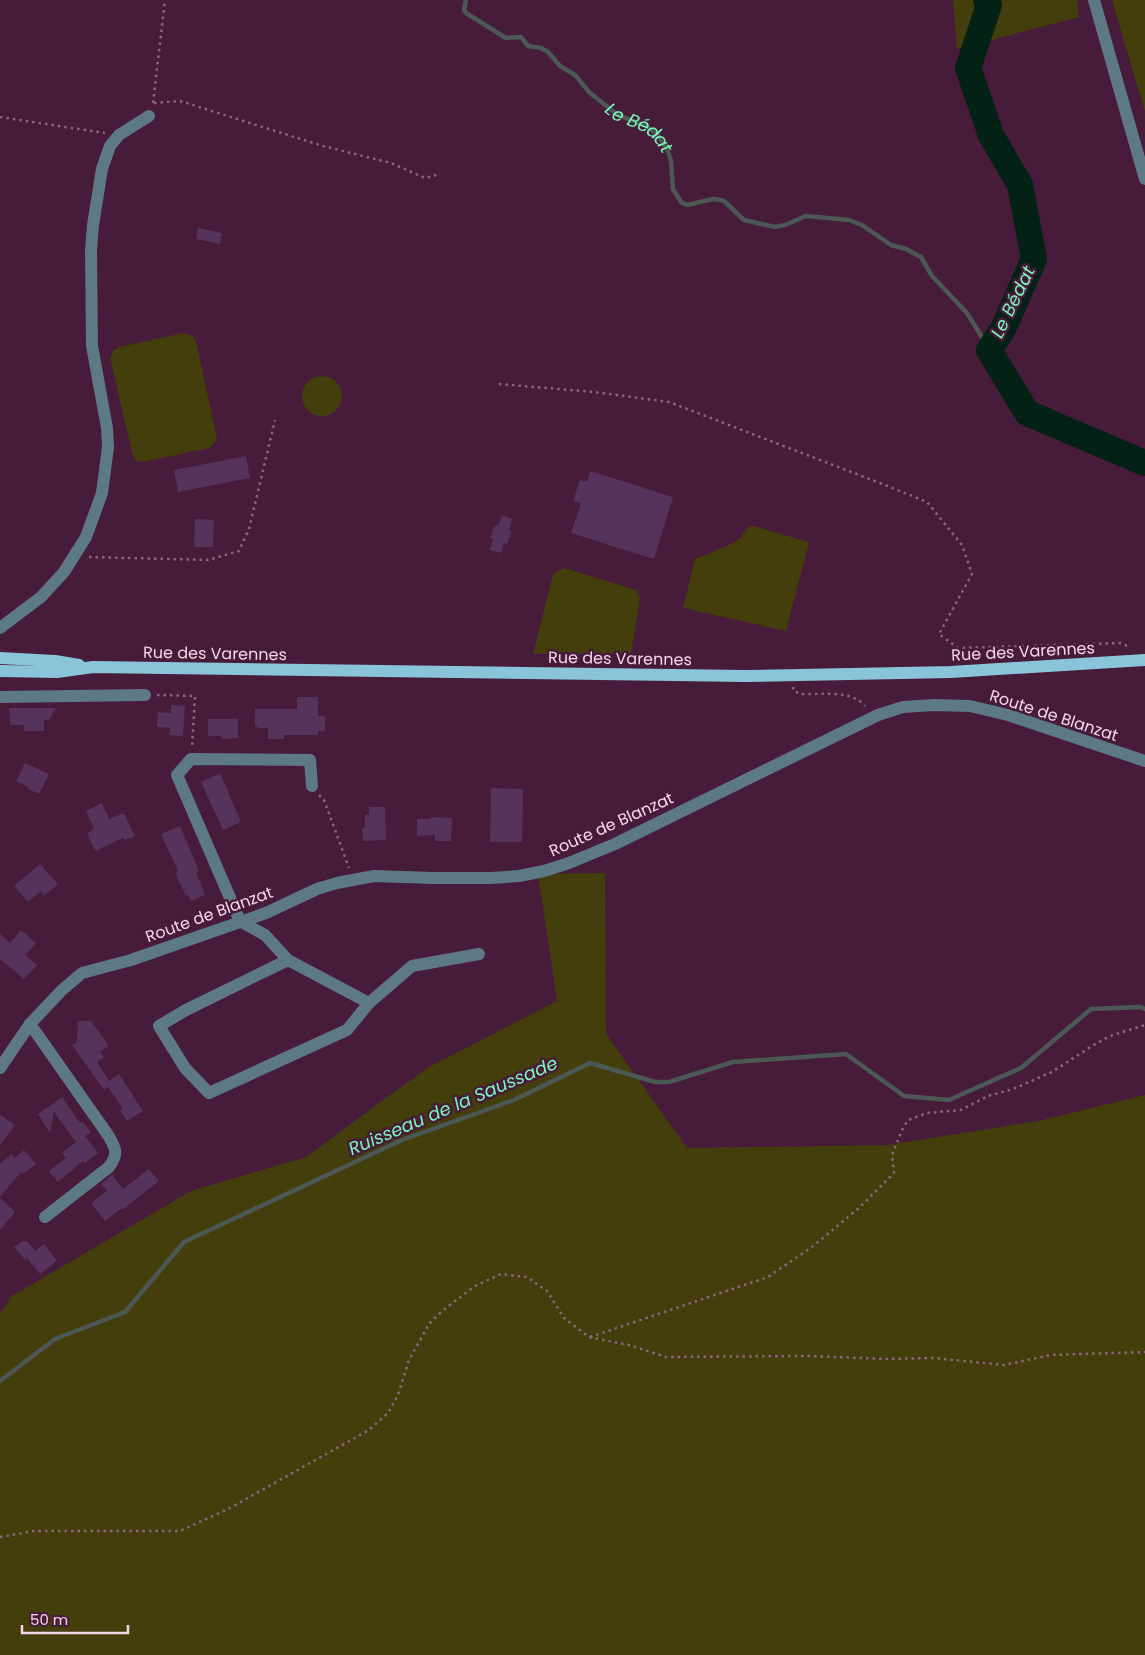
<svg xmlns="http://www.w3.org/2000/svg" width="1145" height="1655" viewBox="0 0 1145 1655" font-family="Poppins,sans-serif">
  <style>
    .green { fill: #443d0c }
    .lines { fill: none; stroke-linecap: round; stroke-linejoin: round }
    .stream { stroke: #4b5854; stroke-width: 4.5 }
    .river { stroke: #032114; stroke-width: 26 }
    .building { fill: #56335c }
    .path { stroke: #8c667f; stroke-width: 2.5; stroke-dasharray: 2.5 4; stroke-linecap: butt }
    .minor { stroke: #5d7983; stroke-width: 12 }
    .major { stroke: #89c4d8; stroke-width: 12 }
    .labels { text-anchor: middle; stroke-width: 5; stroke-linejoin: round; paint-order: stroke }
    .street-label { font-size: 16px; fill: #f4d7e8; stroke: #471b3a }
    .water-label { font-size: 18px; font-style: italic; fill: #7af8bc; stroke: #471b3a }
  </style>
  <rect width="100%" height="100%" fill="#471b3a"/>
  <g class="green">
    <path d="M953,0H1077L1079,17L957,49Z"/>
    <path d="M1112,0H1145V112Z"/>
    <path d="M184,333L192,336L196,341L217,439L210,448L142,462L136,461L133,456L110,358L113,351L119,347Z"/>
    <circle cx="322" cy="396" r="20"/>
    <path d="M750,525L809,542L786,631L683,608L695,559L729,545L740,538Z"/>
    <path d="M564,568L636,590L640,599L631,654H533L553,574Z"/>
    <path d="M605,873L606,1034L687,1148L887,1145L1038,1121L1145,1095V1655H0V1313L12,1296L191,1191L306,1157L427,1068L557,1001L538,874Z"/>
  </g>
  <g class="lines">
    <g class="stream">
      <path id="s1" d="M466,0L464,10L466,13L506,38L521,37L528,46L541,48L548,52L560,66L575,75L590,93L618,115L646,126L658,135L668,151L671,161L673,189L681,202L687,205L713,199L720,200L724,201L744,220L775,227L785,225L806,216L849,220L862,225L891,245L906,249L921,257L932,276L967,313L985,342L989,350"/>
      <path d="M0,1381L55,1339L125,1312L184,1242L402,1140L514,1100L590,1063L655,1082H669L733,1062L846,1054L904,1096L949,1100L1021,1068L1091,1009L1140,1007L1145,1009"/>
    </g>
    <path class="river" d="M986,0L989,5L968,68L991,135L1020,185L1034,259L1003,329L989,350L1027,413L1145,463"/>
  </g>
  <g class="building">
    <path d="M198,228L222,233L220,244L196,239Z"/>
    <path d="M246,456L250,478L178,492L174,470Z"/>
    <path d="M590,471L673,497L654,559L571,533L581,503L573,501L580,480L587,482Z"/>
    <path d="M502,515L512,519L509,530L512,531L507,544L504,543L501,553L490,550L493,540L490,538L495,525L498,526Z"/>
    <path d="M195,519L214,520L213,547H194Z"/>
    <path d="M297,697H318V716H325V732L318,731V735H284V739H268V728H258L255,725V709H297Z"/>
    <path d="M171,705L185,706L183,736L169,735L170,728L157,727L158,712L171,713Z"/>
    <path d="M9,708H56L49,720H44V731H24V725H10Z"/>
    <path d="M208,719H238V738L222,739V736H208Z"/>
    <path d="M25,763L49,774L39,794L28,789L29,787L16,781Z"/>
    <path d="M220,773L241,822L223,830L201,782Z"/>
    <path d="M491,788L523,789L522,842H490Z"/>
    <path d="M102,803L109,819L124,813L135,836L125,840L123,838L95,851L87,833L94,829L86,811Z"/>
    <path d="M369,807H385L386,840L363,841L362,828H365V815L369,814Z"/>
    <path d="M431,817L452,818L451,841H435V835L417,836V819H431Z"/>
    <path d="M180,826L199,871L196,872L205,895L191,901L188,895L186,896L175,873L178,871L161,834Z"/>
    <path d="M40,864L58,884L44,896L41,891L28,902L14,886Z"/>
    <path d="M21,930L36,943L25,955L37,965L24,979L0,959V934L10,943Z"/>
    <path d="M78,1021H91L109,1046L100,1052L104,1057L97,1062L109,1081L119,1074L143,1111L127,1121L120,1111L123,1109L108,1087L104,1090L72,1045L77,1042Z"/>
    <path d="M62,1097L80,1123L82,1121L91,1132L85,1136L98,1153L84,1163L83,1161L58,1182L49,1171L66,1158L67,1159L62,1153L76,1142L54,1112L50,1133L38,1114Z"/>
    <path d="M0,1115L15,1125L0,1145Z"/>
    <path d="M24,1150L36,1164L23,1174L21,1172L0,1197V1163L12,1154L14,1158Z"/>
    <path d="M149,1169L159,1181L122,1210L121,1209L105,1221L91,1203L107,1191L101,1184L112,1175L123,1189Z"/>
    <path d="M0,1198L15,1212L0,1230Z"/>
    <path d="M23,1241H27L35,1251L44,1244L57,1261L40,1274L27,1258L25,1260L14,1247Z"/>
  </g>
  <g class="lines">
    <g class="path">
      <path d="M153,103L165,0"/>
      <path d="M154,103L180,101L323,146L391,163L425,178L437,175"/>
      <path d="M0,117L105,133"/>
      <path d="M499,384L594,392L669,402L880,483L927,502L962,545L972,574L939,634L958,648L1120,643L1130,647"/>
      <path d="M89,557L208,560L239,551L249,529L275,420"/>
      <path d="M793,687V690L800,694C819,695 851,689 865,706"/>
      <path d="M157,695L195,696L192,748"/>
      <path d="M319,795L324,800L349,868"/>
      <path d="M590,1337L768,1277L812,1247L859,1208L894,1173L892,1155L902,1130L908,1120L927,1113L961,1110L988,1096L1013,1089L1052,1072L1092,1046L1110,1036L1145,1025"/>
      <path d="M0,1537L34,1531H180L230,1508L369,1430L388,1413L398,1395L409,1360L429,1324L442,1311L475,1286L501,1274L527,1277L547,1291L564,1318L589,1337L629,1345L666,1357L807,1356L885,1359L934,1358L1004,1365L1051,1355L1145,1352"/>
    </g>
    <g class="minor">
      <path d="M1094,0L1145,179"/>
      <path d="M0,628L41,597L64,572L86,537L102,493L108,447L107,428L92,346L91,250L93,225L102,169L110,146L119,135L149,116"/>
      <path d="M0,697L145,695"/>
      <path d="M288,960L186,1010L159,1026L185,1068L209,1093L347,1030L369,1003L288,960L265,935L240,921L177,775L191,759L310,760L312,786"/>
      <path d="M369,1003L412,966L479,954"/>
      <path d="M30,1024L108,1135C116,1149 119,1153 109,1167L45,1217"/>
      <path d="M0,1068L30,1024L62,990L82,973L131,960L266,913L317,889L337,883L374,876L433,878H491L519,876L544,871L569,863L615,844L878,715L903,707L934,705L970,706L1008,715L1145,761"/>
    </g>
    <g class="major">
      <path d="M0,658L55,661L79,665"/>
      <path d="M0,671L57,672L93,667L745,676L951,672L1145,660"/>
    </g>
  </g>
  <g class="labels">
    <g class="street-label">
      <text transform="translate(1023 651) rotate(-3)" y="6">Rue des Varennes</text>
      <text transform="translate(215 653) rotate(1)" y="6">Rue des Varennes</text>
      <text transform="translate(620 658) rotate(1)" y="6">Rue des Varennes</text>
      <text transform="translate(1054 715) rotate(18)" y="6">Route de Blanzat</text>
      <text transform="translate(611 824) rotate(-24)" y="6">Route de Blanzat</text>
      <text transform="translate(209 914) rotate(-20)" y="6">Route de Blanzat</text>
    </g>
    <g class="water-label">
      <text dy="6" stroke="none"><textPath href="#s1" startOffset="229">Le Bédat</textPath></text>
      <text transform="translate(1013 302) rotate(-64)" y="6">Le Bédat</text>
      <text transform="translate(453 1106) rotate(-23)" y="6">Ruisseau de la Saussade</text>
    </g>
  </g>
  <path d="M22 1625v8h106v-8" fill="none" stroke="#f4d7e8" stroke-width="2.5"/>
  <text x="30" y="1625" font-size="15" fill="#f4d7e8" stroke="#471b3a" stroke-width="4" paint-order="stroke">50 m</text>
</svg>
